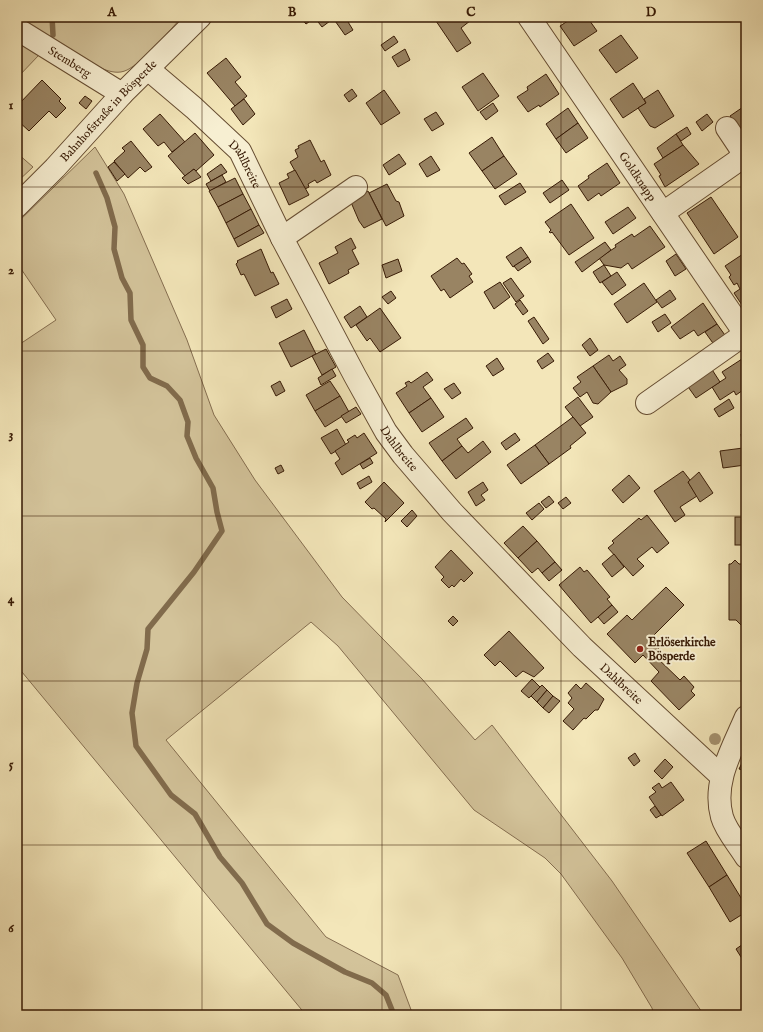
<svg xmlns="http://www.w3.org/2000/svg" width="763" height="1032" viewBox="0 0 763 1032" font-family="'IM FELL English',serif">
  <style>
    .green { fill: #d3c39a; stroke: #856e50 }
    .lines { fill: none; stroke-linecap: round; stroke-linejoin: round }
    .stream { stroke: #816b4c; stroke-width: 5.5 }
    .building { fill: #998463; stroke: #371a05 }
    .minor-casing { stroke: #664d32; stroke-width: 24 }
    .minor { stroke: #f7efd2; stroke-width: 22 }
    .tree { fill: #a5926f }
    .grid { fill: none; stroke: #371a05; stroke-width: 1; stroke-opacity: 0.55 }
    .poi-dot { fill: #8f2418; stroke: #f7efd2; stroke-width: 1.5 }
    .labels { text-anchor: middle; stroke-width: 4; stroke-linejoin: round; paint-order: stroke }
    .street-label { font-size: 12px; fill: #371a05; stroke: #f7efd2 }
    .poi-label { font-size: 12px; font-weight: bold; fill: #371a05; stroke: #f7efd2; text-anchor: start }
    .neatline { fill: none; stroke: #371a05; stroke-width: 1.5 }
    .grid-label { font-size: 13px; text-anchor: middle; font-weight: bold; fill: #371a05 }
  </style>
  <rect width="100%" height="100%" fill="#f3e6b9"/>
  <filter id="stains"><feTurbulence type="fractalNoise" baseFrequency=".005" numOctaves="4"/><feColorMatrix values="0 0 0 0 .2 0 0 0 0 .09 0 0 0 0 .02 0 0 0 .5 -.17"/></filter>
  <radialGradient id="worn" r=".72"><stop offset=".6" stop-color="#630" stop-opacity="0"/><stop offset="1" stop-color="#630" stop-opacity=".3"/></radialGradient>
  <g class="green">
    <path d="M17,17H182C170,30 142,63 127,70C119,74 111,72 103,69L17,22Z"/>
    <path d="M17,38L39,55L17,78Z"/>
    <path d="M95,147L124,194L187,340L214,415L255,480L342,597L422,679L475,740L492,725L612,881L704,1015H654L652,1008L622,958L561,874L545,858L474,810L338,646L311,622L166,740L326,937L398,975L413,1015H306L17,666V346L56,320L17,263V223Z"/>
    <path d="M17,153L33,167L17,182Z"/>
  </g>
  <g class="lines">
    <g class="stream">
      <path d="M52,17L53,35"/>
      <path d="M96,173L107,198L115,227L114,249L122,278L130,293L131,320L143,345V367L150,378L167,386L180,400L188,422L187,436L196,458L213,488L217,512L222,531L194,572L148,629L147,649L137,683L132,713L136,746L171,795L195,814L220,857L242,883L267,924L293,943L345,972L372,983L386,995L394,1015"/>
    </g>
  </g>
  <g class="building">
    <path d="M300,17H316L306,24Z"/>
    <path d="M316,17H327L330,21L322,27L315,18Z"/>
    <path d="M334,17H345L353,30L345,35L333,18Z"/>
    <path d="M442,17H475L461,28L471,43L457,52L436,21Z"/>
    <path d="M574,17H587L597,31L574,46L560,26Z"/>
    <path d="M621,35L638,58L616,73L599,50Z"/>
    <path d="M394,36L398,42L385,51L381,45Z"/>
    <path d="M405,49L410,60L398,67L392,57Z"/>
    <path d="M226,58L241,77L235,82L247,96L235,106L207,73Z"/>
    <path d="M483,73L499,96L478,111L462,87Z"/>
    <path d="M546,74L559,94L540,107L539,105L528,112L517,97L528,90L527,87Z"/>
    <path d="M42,80L61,99L59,101L66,108L56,118L49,111L29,131L17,120V106Z"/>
    <path d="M633,83L646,103L623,118L610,99Z"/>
    <path d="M352,89L357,96L349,102L344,95Z"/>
    <path d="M384,90L400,113L381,125L366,103Z"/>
    <path d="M658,90L674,116L655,128L650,126L638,108L646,103L644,99Z"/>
    <path d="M85,96L92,101L86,109L79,103Z"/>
    <path d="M244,99L255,114L243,125L231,109Z"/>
    <path d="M493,103L498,111L486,120L480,112Z"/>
    <path d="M746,105V136L730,116Z"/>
    <path d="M568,108L578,123L556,139L546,124Z"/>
    <path d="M436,112L444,124L432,131L424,119Z"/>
    <path d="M160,114L185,142L172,152L164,142L158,146L143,129Z"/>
    <path d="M707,114L713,122L702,131L696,122Z"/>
    <path d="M578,123L588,138L566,153L556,139Z"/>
    <path d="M687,127L691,134L681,141L676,134Z"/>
    <path d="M195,133L214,155L196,171L194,169L185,176L168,156Z"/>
    <path d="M676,134L683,145L663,158L657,148Z"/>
    <path d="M492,137L504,156L482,171L469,153Z"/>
    <path d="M310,140L321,162L324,160L331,175L317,183L315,180L308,184L309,187L305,189L290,162L298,157L295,150L299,148L298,146Z"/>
    <path d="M131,141L152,167L145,172L140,167L128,178L114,161L125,151L122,148Z"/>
    <path d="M683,145L699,164L665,187L659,176L661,175L654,164Z"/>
    <path d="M399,154L406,164L389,175L383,165Z"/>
    <path d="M431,156L440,170L427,177L419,164Z"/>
    <path d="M504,156L517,174L495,189L482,171Z"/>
    <path d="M114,162L125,174L117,181L108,167Z"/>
    <path d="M607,163L620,183L601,196L599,193L588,201L578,186L589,178L588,176Z"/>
    <path d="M221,164L227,172L211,181L207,174Z"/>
    <path d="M194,169L201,177L188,184L182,178Z"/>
    <path d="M295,170L309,195L289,205L279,183L289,178L287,174Z"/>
    <path d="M222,175L226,182L210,191L206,184Z"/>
    <path d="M235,178L243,194L218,207L209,191Z"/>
    <path d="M562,180L569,190L550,203L543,193Z"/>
    <path d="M520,183L526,192L505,205L499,196Z"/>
    <path d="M387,184L396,201L399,202L404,216L386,226L369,193Z"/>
    <path d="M368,191L382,219L364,228L359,221L350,200Z"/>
    <path d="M243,194L251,209L226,223L218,207Z"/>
    <path d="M711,197L738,237L714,254L687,213Z"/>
    <path d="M571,204L594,238L569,255L552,232L551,233L549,232L551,230L545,222Z"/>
    <path d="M628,207L636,218L613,234L605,222Z"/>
    <path d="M251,209L259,225L234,239L226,223Z"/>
    <path d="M259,225L264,233L238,247L234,239Z"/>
    <path d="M650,226L665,247L632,269L628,263L621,268L604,265L599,258L616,247L615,245L632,234L634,237Z"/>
    <path d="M351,238L356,248L352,250L359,264L348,270L349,273L329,284L319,263L338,253L335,247Z"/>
    <path d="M605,242L611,250L582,272L575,262Z"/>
    <path d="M521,247L528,257L513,267L506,257Z"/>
    <path d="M261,249L271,273L273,272L279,284L255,296L244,274L241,275L236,264L238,262L237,261Z"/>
    <path d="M746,252V311L734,293L740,289L737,283L734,285L729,277L731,275L725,266Z"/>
    <path d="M676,254L686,269L675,276L666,261Z"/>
    <path d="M528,257L531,262L518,271L514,266Z"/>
    <path d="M457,258L462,264L464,263L472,274L469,276L473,282L450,298L444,289L441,291L431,276Z"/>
    <path d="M398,259L402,271L386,278L382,265Z"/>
    <path d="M604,265L611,276L600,283L593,272Z"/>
    <path d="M617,272L626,285L612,295L602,282Z"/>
    <path d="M511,278L524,296L516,302L503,283Z"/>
    <path d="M500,282L510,297L494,309L484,292Z"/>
    <path d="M644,283L657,302L627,323L614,304Z"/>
    <path d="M670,290L676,299L662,308L656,300Z"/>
    <path d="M391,291L396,298L388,304L382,297Z"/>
    <path d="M287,299L292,309L276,318L271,307Z"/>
    <path d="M520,300L528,311L523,315L515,304Z"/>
    <path d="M703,303L717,324L698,336L694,330L680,339L671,327Z"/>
    <path d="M360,306L367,317L351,328L344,317Z"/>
    <path d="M380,308L401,338L380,352L370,338L367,341L356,325Z"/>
    <path d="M665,314L671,323L658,332L652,322Z"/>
    <path d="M534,317L549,339L543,344L528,321Z"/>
    <path d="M717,324L727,338L715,346L705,332Z"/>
    <path d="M304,330L316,354L291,367L279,343Z"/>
    <path d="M590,338L598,350L590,356L582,345Z"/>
    <path d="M326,349L336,367L322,375L312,356Z"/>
    <path d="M548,353L554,361L542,369L537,361Z"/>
    <path d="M609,355L613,361L620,356L626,365L619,370L627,379V384L611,392L593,366Z"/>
    <path d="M497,358L504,369L493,376L486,366Z"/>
    <path d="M742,359L746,366V388L736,395L734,391L720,400L712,387L726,378L722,372Z"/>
    <path d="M593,366L611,392L598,404L593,403L587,392L580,397L573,388L581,382L577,377Z"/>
    <path d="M711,368L720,382L696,398L686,384Z"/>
    <path d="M332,369L336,376L321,385L318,378Z"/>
    <path d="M427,372L433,380L423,387L431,398L409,413L396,393L407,386L405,383L409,381L411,383Z"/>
    <path d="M280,381L285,391L276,396L271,386Z"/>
    <path d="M330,381L340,396L315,411L306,395Z"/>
    <path d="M454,383L461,393L452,399L444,389Z"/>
    <path d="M340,396L349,412L325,427L315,411Z"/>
    <path d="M578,397L593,417L580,426L565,407Z"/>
    <path d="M431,398L444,417L422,432L409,413Z"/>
    <path d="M729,399L734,408L719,417L714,409Z"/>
    <path d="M356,407L361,414L346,423L341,416Z"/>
    <path d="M573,417L586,433L570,446L571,448L549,464L535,445Z"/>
    <path d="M466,418L473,428L457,439L462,446L442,461L429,443Z"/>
    <path d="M337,429L346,445L331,454L321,438Z"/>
    <path d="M364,433L377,453L342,475L335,463L340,459L335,451L349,442L347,440L355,435L357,438Z"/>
    <path d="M515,433L520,440L506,450L501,443Z"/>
    <path d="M746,433V468L745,465L723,468L720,451L743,448L741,434Z"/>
    <path d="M483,441L491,452L456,479L442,461L462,446L468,453Z"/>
    <path d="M535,445L549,464L521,484L507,465Z"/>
    <path d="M370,458L373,463L363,469L360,464Z"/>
    <path d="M281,465L284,471L278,474L275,468Z"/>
    <path d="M683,471L690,480L688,482L697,496L680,507L685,515L675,522L654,491Z"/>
    <path d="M699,472L713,493L700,502L688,482Z"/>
    <path d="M629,475L640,488L623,503L612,490Z"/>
    <path d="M369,476L372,482L360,489L357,483Z"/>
    <path d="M384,482L404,503L385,522L386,519L374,508L372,509L365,502Z"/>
    <path d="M483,482L488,490L481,495L485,500L476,506L468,492Z"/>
    <path d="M549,496L554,502L546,508L541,502Z"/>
    <path d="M566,497L571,503L563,509L558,503Z"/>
    <path d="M539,503L544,509L532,520L526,513Z"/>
    <path d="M412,510L417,516L407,527L401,521Z"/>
    <path d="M647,515L669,543L657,553L652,547L637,559L644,566L633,576L608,548L614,543L612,541L639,518L641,520Z"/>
    <rect x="735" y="517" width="11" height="28"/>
    <path d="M523,526L537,541L518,558L504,543Z"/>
    <path d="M537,541L555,562L542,573L538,568L532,573L518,558Z"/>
    <path d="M451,550L473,573L464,582L461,579L454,587L452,585L449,588L441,580L444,577L435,567Z"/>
    <path d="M614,554L624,567L612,577L602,564Z"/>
    <path d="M735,560L739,564H746V620L741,625L736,620H729V564H731Z"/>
    <path d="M555,562L562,570L549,581L542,573Z"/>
    <path d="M580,567L584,572L587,570L610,597L607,599L612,605L591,623L559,585Z"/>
    <path d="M666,587L684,605L654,635L663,644L653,654L680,680L684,676L694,687L691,691L695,695L679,710L651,681L659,672L643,655L635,663L607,634L627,615L632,620Z"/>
    <path d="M612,605L618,612L604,624L598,617Z"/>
    <path d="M453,616L458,621L453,626L448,621Z"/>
    <path d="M509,631L544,668L534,677L523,671L516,677L500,661L495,666L484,655Z"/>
    <path d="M532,679L540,687L529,698L521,691Z"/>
    <path d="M586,683L604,699L598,710H595L586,719L584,718L573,730L563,721L574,709L568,703L572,698L568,693L576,684L581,689Z"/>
    <path d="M542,685L547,690L537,702L531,696Z"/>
    <path d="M547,690L553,696L543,708L537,702Z"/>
    <path d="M553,696L560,701L549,713L543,708Z"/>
    <path d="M635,753L640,761L634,766L628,758Z"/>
    <path d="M665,759L673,767L662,779L654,771Z"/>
    <path d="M746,762V776L742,774L743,770L739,769L742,763L745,764Z"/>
    <path d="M671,782L684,800L662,816L649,797L656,792L652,788L659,783L662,788Z"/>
    <path d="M655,806L661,815L656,818L650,810Z"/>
    <path d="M706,841L727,875L709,887L687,853Z"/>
    <path d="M727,875L746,906V912L730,922L709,887Z"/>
    <path d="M746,942V965L736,949Z"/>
  </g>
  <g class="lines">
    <g class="minor-casing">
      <g id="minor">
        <path id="s1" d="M529,17L746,335"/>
        <path id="s2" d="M17,29L122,94"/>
        <path id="s3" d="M148,69L194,108L240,151L282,238L355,376L386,432L403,455L452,512L582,647L721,776"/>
        <path id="s4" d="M17,206L55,168L122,94L200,17"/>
        <path d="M663,213L736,162L742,156L741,149L727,128"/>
        <path d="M282,238L356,187"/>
        <path d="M647,403L745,334"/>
        <path d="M746,717C733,748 712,782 722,817C726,831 739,845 746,857"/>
      </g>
    </g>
    <use href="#minor" class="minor"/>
  </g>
  <circle class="tree" cx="715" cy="739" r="6"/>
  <path class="grid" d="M202,17V1015M382,17V1015M561,17V1015M17,187H746M17,351H746M17,516H746M17,681H746M17,845H746"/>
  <circle class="poi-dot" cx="640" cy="649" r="4"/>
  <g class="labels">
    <g class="street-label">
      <text dy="4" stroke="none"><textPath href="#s2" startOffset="62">Stemberg</textPath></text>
      <text dy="4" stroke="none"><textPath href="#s4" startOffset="132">Bahnhofstraße in Bösperde</textPath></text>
      <text dy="4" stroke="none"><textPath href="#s3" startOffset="137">Dahlbreite</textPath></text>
      <text dy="4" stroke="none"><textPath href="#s1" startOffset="193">Goldknapp</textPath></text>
      <text dy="4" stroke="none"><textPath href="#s3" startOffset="461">Dahlbreite</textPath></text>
      <text dy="4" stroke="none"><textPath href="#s3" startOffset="785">Dahlbreite</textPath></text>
    </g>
    <g class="poi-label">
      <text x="648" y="646">Erlöserkirche<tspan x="648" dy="14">Bösperde</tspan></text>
    </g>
  </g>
  <rect width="763" height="1032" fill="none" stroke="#f3e6b9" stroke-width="44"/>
  <rect x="22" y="22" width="719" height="988" class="neatline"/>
  <g class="grid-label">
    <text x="112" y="16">A</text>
    <text x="292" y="16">B</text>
    <text x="471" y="16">C</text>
    <text x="651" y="16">D</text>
    <text x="11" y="109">1</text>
    <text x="11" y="274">2</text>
    <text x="11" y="438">3</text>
    <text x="11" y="603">4</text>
    <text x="11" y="768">5</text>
    <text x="11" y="932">6</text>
  </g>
  <rect width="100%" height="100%" filter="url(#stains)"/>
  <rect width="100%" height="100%" fill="url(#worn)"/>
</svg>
